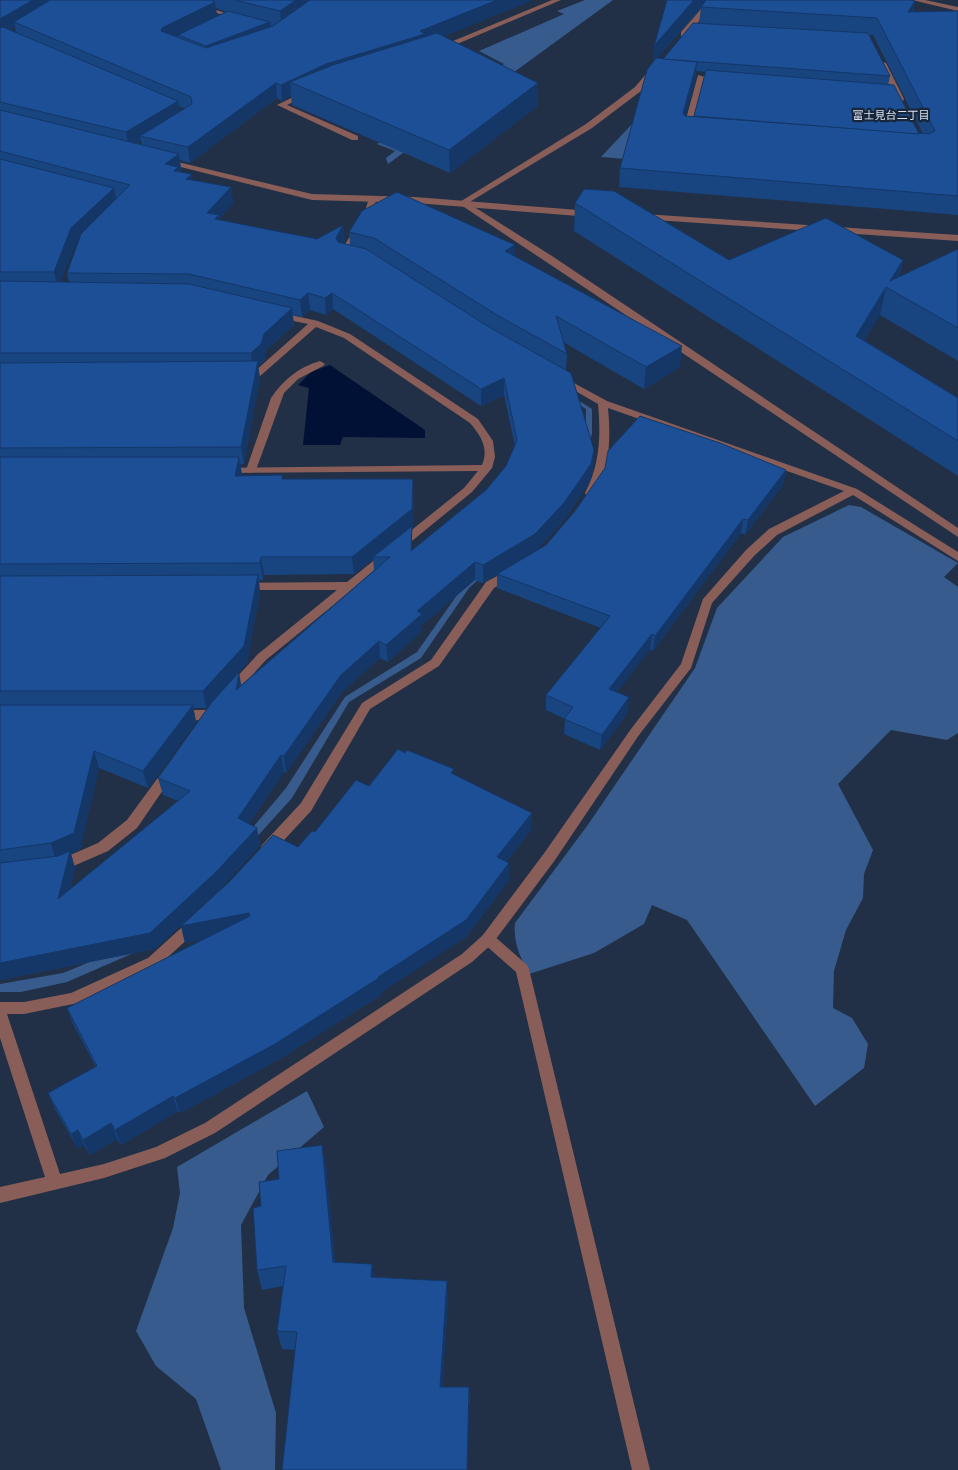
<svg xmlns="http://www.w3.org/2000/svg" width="958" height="1470" viewBox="0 0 958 1470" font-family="'Source Sans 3','Noto Sans JP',sans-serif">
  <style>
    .green { fill: #375b8d }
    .water { fill: #001135 }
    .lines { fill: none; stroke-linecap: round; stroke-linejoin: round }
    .service { fill: #895e58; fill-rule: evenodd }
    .minor { fill: #895e58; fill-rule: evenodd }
    .tertiary { fill: #895e58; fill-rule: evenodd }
    .wall { fill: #184480; fill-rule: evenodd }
    .shaded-wall { fill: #143768 }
    .building { fill: #1c4f95; stroke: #143768 }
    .labels { text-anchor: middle; stroke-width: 4.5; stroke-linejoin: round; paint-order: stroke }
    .far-neighbourhood-label { font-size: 11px; fill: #d6e0ee; stroke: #18263b }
  </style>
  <rect width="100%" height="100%" fill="#213046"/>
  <g class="green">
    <path d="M585,0H613L388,164L386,158L395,151L377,144L434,113L504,64L479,51L564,14L557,11Z"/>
    <path d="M632,124L677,128L665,162L601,157Z"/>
    <path d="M562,390L592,409V433L582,483L469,588L421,658L349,702L292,798L214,884L145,948L67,982L21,992H0V984L63,973L145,939L212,876L286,788L345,697L417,652L462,588L586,429V409L563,395Z"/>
    <path d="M849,505L861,507L958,563L944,577L958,587V733L947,740L891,730L838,784L873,850L864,874L863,898L846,930L834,971L833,1008L852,1018L868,1044L864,1068L815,1106L687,920L652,905L644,924L594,953L529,974C520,957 513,942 515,923L587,826L695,668L717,608L783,537Z"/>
    <path d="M307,1091L324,1127L268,1175L241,1225L244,1308L276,1413L275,1470H221L196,1399L156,1366L136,1331L173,1228L180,1193L177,1167Z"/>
  </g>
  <path class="water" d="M330,365L425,430V438L343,437L340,445H303L309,388L298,385L311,372Z"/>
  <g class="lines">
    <g class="service">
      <path d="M552,0H561L443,50L436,48Z"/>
      <path d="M305,91L312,93L287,105L358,136V140H352L277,105Z"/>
      <path d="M320,361L325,364L323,366L298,379L284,393L256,470L251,473L247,472L246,470L271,398C283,380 299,367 320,361Z"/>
      <path d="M488,933L493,935L527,965L529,969L650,1470H632L516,972L483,943L481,939L483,935Z"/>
    </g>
    <g class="minor">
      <path d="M177,0H187L240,18L235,19Z"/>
      <path d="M709,0H716L687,36H681V32Z"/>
      <path d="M879,61L886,63L904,99L903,101L896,99L878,63Z"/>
      <path d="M652,67L659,69L641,91L592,128L468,203L552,256L958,528V537L458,203L586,124L635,87Z"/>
      <path d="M698,75L705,77L691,130L687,132L683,130Z"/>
      <path d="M369,198L376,200L374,208L348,254L351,256L347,259L340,257L339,255L366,208Z"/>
      <path d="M277,312L318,321L350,334L478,419L493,441L495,457L492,468L472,492L266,660L233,696L229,697L223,693L225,690L258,654L337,590H242L238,589L236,586L238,583L347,582L464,488L478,471L225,473L220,470L221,468L482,465C489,448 481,436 470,423L344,338L316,327L259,377H242V373L254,372L308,324L274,317V313Z"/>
      <path d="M561,376L607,401L857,489L958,552V561L853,495L777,535L754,556L712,603L691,668L639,735L555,860L493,943L472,962L215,1133L165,1158L104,1178L0,1203V1187L45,1177L0,1038V1002H24L71,993L148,958L191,919L196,917L201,919L203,923L201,927L158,966L78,1003L24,1014H7L60,1174L104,1164L156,1147L205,1123L462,954L483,935L545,852L631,729L681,664L703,599L746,550L769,529L844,491L608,408C611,438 610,469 594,495H586L585,493C600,465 601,435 598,404L558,381V377Z"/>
      <path d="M510,569L516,573L514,576L494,588L439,666L370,709L311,811L272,853H262L260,849L262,845L301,803L362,703L431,660L486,582Z"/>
      <path d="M178,710H210L216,715C211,722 177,722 172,715Z"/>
      <path d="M170,766L175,768L176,771L137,828L108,851L62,871L57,872L52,871L50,867L52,863L98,843L127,820L165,768Z"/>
    </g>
    <g class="tertiary">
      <path d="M912,0H925L958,7V11Z"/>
      <path d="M161,158L312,194L415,197L591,211L595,214L591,217L415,203L312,200L161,162Z"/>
      <path d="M644,214L958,235V241L641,219L640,217Z"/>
    </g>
  </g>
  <g class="wall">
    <path d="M0,0H533L444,36L538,106L450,173L292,105L291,96L282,101L277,98L190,163L180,160L181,170L179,172L193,180L231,187L233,203L220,218V220L317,239L345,241L343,244L350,245L349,232L515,256L680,367L644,389L563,342L567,354L566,370L593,467L590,481L564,520L535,552L786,470L783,485L745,535L741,533L653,651L650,649L617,692L628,712L600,750L564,734L565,719L546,710V695L601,628L497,588V574L483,583L475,580L422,625V631L388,662L380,658L342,692L286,773L284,772L249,824L260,845L220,889L155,949L0,980ZM216,8L226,12L217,16ZM15,27L16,32L10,30ZM178,106L185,108L179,112ZM141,141L142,145L137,143ZM78,241L67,273L69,282H60L75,245ZM333,309L481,406L504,395L515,446L506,466L486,490L412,550V528L413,527L414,496L283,479L282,475L241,476L240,464H244L260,378L258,366L264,361L266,350L294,325L292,315L302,317L310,310L326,315ZM373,559L374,570L241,685L158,778L163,795L178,801L70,889L75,868L71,854L80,849L99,768L148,788L196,722L193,708H206L247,663L260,592L259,580H263L264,575L354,574Z"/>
    <path d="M667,0L915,1L913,12L958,11V215L619,187L620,168L653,63ZM701,8L699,23L663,59L657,58ZM868,35H873L923,134H919L888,85L890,76ZM696,71L706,72L694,116H685L695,80Z"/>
    <path d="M575,203L729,260H903L899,277L958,249V361L880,315L864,340L958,398V476L574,231Z"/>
    <path d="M454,775L532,813L531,830L506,862L509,880L466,937L380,993L381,995L278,1060L180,1113L178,1111L121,1145L117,1139L90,1155L84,1145L78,1149L55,1109L48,1093L96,1067L73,1024L67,1008L204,939L185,943L181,926L298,847L369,786Z"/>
    <path d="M322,1145L326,1166L335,1262L374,1277L448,1300L442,1387H469L470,1405L295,1350L282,1349L277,1331L283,1286L262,1290L257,1270L279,1179Z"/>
  </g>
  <g class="shaded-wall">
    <path d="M33,0H61L14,22L15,27L0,36V19Z"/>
    <path d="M296,0H319L282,26L280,11Z"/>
    <path d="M497,0H533L426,44L290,82L291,96L282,101L281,85L326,64L420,31Z"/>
    <path d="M694,0H707L653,63L654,46Z"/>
    <path d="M915,1L911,18L908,12Z"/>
    <path d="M215,2L217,16L164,43L161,31L162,28Z"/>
    <path d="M270,22L271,31L207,55L206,46Z"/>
    <path d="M697,62L695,80L681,132L683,113Z"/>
    <path d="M276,83L277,98L190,163L188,147Z"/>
    <path d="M538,83V106L450,173L449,150Z"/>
    <path d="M178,101L180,116L140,136L141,141L129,148L126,132Z"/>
    <path d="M179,154L181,170L179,171L181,183L165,164Z"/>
    <path d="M192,174L194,191L186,179Z"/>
    <path d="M231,187L233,203L220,218L222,231L207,213Z"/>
    <path d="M114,188L117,204L75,245L58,289L54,272L71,228Z"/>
    <path d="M343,225L345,241L337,254L336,238Z"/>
    <path d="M515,245V265L505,251Z"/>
    <path d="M903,260L896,288L890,281Z"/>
    <path d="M886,287L880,315L850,364L856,336Z"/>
    <path d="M308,293L310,310L302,317L300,300Z"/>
    <path d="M332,293L333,309L326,315L325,298Z"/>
    <path d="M292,308L294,325L266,350L264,361L258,366L260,378L244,464L241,447L253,370L251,353L264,334Z"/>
    <path d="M682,346L680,367L644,389L646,367Z"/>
    <path d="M504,378V395L481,406V389Z"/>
    <path d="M594,450L593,467L590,481L564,520L535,552L483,583V565Z"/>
    <path d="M239,457L242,474L238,493L235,476Z"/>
    <path d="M786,470L783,485L745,535L748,520Z"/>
    <path d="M413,479L414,496L413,527L412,528V568L411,551L373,557V559L354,574L352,557Z"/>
    <path d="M743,519L741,533L653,651L655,636Z"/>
    <path d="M261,557L264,575L263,580L260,563Z"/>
    <path d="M475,562V580L422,625V631L388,662L386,645L417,611Z"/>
    <path d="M258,575L260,592L247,663L206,708L203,691Z"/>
    <path d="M652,634L650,649L608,704L609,689Z"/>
    <path d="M379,641L380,658L342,692L286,773L284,756L341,675Z"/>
    <path d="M239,672L242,690H236Z"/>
    <path d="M629,697L628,712L600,750L602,735Z"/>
    <path d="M193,705L196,722L148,788L143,771Z"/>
    <path d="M94,751L99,768L80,849L71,854L75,868L64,916L58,899L56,860L51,843Z"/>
    <path d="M281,755L284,772L241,835L238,818Z"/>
    <path d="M532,813L531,830L497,874V857Z"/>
    <path d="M257,828L260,845L220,889L155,949L0,980V963Z"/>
    <path d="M509,863V880L466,937L380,993L381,995L278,1060L180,1113L175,1098L378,977Z"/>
    <path d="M249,913L253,930L185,943L181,926Z"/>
    <path d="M173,1096L178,1111L121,1145L115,1130Z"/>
    <path d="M111,1123L117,1139L90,1155L83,1140Z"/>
    <path d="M78,1130L84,1145L78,1149L71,1134Z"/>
    <path d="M322,1145L326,1166L337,1281L333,1262Z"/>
    <path d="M372,1264L375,1283L371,1277Z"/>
    <path d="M447,1281L448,1300L441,1404L440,1387Z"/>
    <path d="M469,1387L468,1470H467Z"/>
  </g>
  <g class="building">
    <path d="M0,0H33L0,19Z"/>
    <path d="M50,0H211L215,2L162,28L161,31L206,48L273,26L310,0H497L420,31L425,34L326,64L281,85L276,83L188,147L140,136L192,104L191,97L14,22Z"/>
    <path d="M235,0H296L280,11Z"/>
    <path d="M667,0H694L654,46Z"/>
    <path d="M706,0H910L915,1L908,12L958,11V196L620,168L647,70L656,58L697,62L683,113L685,116L929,134L935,131L877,18L701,7Z"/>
    <path d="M228,11L270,22L206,46L178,35Z"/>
    <path d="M693,23L868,33L890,76L663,59Z"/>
    <path d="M3,27L178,101L126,132L0,102V28Z"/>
    <path d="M437,33L538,83L449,150L290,82L333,65Z"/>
    <path d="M706,70L894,85L919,134L694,116Z"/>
    <path d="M0,110L179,154L165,164L178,167L174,171L192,174L186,179L231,187L207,213L219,215L215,219L317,239L343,225L336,238L338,242L366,249L489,327L571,373L594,450L591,464L564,503L535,534L483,565L475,562L417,611L422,614L386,645L379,641L341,675L284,756L281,755L238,818L257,828L216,872L150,933L0,963V863L58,856L70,851L58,899L190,791L158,778L212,702L239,672L236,690L390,557H373L412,526L411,551L486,490L506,466L517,440L504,378L481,389L332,293L325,298L308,293L300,300L189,274L67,273L81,234L130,185L0,151Z"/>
    <path d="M0,159L114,188L71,228L54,272H0Z"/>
    <path d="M584,189L614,191L729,260L826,218L903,260L890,281L958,249V328L886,287L856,336L958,398V441L575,203Z"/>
    <path d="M397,192L515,245L505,251L682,346L646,367L556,316L567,354L497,315L374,238L349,232L362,211Z"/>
    <path d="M0,281L189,284L292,308L264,334L261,344L251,353H0Z"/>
    <path d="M258,361L241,447L0,448V363Z"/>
    <path d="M640,416L720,443L786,470L748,520L743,519L655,636L652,634L609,689L629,697L602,735L564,719L573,707L546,695L610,616L497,574L546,545L575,511L605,468L608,451Z"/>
    <path d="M0,457H239L235,476L282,475V479H413L412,509L352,557H261L260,563L0,564Z"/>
    <path d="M258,575L244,646L203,691H0V576Z"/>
    <path d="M0,705H193L143,771L94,751L74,833L51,843L0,850Z"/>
    <path d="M398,749L405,753L407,750L454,769L451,773L532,813L497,857L509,863L466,920L378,977L379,978L275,1044L175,1098L173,1096L115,1130L111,1123L83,1140L78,1130L71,1134L48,1093L97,1066L67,1008L250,916L249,913L181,926L229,882L273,835L298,847L312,831L315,832L356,780L369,786Z"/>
    <path d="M322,1145L333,1262L372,1264L371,1277L447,1281L440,1387H469L467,1470H282L297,1332L277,1331L286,1266L257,1270L253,1208L261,1206L259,1182L279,1179L277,1151Z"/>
  </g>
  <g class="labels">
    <g class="far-neighbourhood-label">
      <text x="891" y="119">富士見台二丁目</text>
    </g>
  </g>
</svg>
